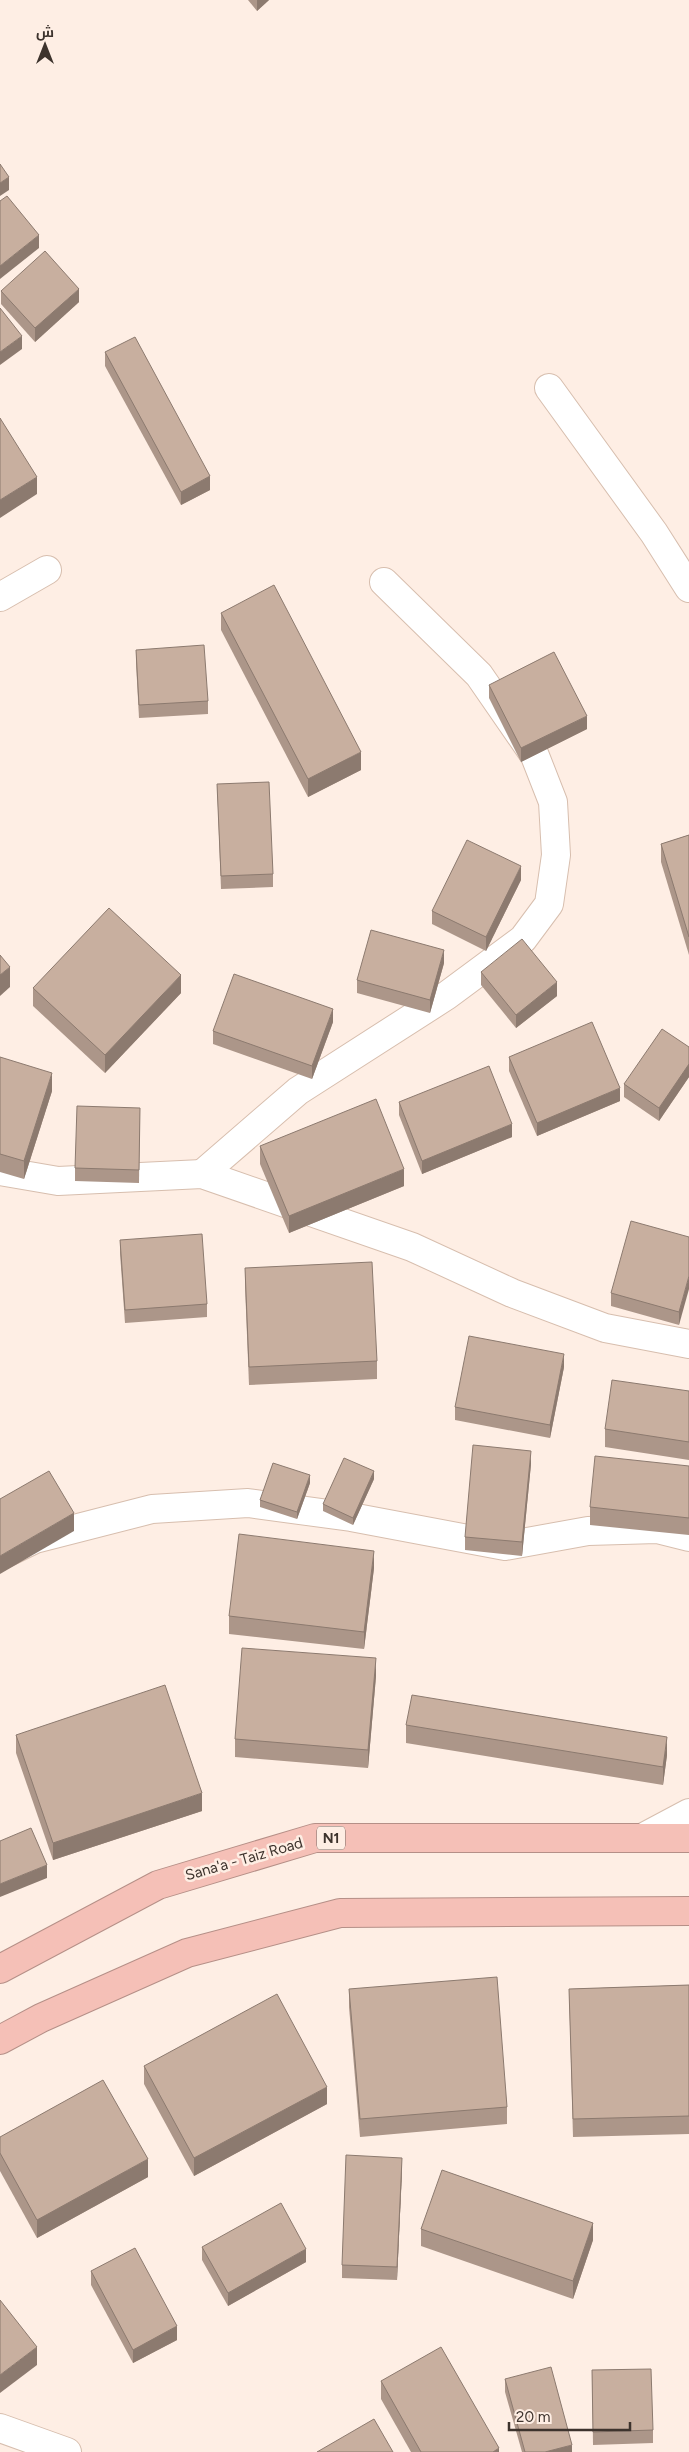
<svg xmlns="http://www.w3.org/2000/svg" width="689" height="2452" viewBox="0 0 689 2452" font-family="Figtree,Cairo,sans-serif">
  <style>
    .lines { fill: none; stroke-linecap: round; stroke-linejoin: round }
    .minor-casing { stroke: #d7beae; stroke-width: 30 }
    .highway-casing { stroke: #b58f87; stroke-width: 30 }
    .minor { stroke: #fff; stroke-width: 28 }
    .highway { stroke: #f5c0b7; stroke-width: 28 }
    .wall { fill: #ac9689 }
    .shaded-wall { fill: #8c7a6f }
    .building { fill: #c8af9f; stroke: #8c7a6f }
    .labels { text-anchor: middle; stroke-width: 5; stroke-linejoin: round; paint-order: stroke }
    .shield { fill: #feeee4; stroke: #776b64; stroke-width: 1 }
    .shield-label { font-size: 14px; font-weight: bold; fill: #3d332d }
    .street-label { font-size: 15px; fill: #3d332d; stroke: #feeee4 }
  </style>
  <rect width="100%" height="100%" fill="#feeee4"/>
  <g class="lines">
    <g class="minor-casing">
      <g id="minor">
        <path d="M549,388L654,533L689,588"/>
        <path d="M0,597L47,570"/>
        <path d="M0,1171L58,1181L202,1174L412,1247L512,1293L605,1328L689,1344"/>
        <path d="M202,1174L298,1091L446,996L523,939L549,904L556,855L553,802L535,756L479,675L384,582"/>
        <path d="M0,1556L35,1539L152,1509L248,1503L351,1517L505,1546L588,1531L657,1529L689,1537"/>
        <path d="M642,1838L689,1813"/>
        <path d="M0,2428L67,2452"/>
      </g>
    </g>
    <g class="highway-casing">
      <g id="highway">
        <path d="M0,1969L158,1885L315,1838H689"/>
        <path d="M0,2040L41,2018L187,1953L340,1913L689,1911"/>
      </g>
    </g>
    <use href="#minor" class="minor"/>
    <use href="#highway" class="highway"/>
  </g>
  <g class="wall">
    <path d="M248,0H269L257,11Z"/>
    <path d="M1,291L79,302L35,342L1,304Z"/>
    <path d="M105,352L210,490L181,505L105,366Z"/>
    <path d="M221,613L361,770L308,797L221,630Z"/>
    <path d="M136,650L208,701V714L139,718L136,663Z"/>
    <path d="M489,685L587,729L521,762L489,698Z"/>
    <path d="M217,784L273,874V887L221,889Z"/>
    <path d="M689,835V955L661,862V844Z"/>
    <path d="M521,880L486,951L432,924V911Z"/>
    <path d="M444,963L430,1013L357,993V980Z"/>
    <path d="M481,972L557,996L516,1028L481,985Z"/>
    <path d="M33,988L181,993L105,1073L33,1006Z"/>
    <path d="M333,1022L312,1079L213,1044V1031Z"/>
    <path d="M689,1047V1077L659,1121L624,1097V1084Z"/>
    <path d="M0,1057L52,1091L24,1179L0,1172Z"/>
    <path d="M509,1057L620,1101L537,1136L509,1071Z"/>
    <path d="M399,1102L512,1137L422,1174L399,1115Z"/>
    <path d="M140,1108L139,1183L75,1181V1168Z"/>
    <path d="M260,1146L404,1186L289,1233L260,1164Z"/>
    <path d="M689,1237L679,1325L611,1306V1293Z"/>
    <path d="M120,1240L207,1304V1317L125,1323L120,1253Z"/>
    <path d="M245,1268L377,1361V1379L249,1385L245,1286Z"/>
    <path d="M564,1367L550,1438L455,1420V1407Z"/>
    <path d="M689,1391V1460L605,1447V1429Z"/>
    <path d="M531,1464L522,1556L465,1550V1537Z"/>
    <path d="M689,1466V1535L590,1525V1507Z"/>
    <path d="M374,1479L353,1525L323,1511V1504Z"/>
    <path d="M310,1483L297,1519L260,1507V1500Z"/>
    <path d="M374,1568L364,1649L229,1634V1616Z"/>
    <path d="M376,1676L368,1768L235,1757V1739Z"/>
    <path d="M406,1725L667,1755L663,1785L406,1743Z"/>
    <path d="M16,1735L202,1811L53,1860L16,1753Z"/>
    <path d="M689,1985V2134L573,2137L569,1989Z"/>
    <path d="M349,1989L507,2107V2124L360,2137L349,2007Z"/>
    <path d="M144,2066L327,2104L194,2176L144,2084Z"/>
    <path d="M0,2137L148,2177L37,2238L0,2171Z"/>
    <path d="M402,2171L397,2280L342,2278V2265Z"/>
    <path d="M421,2229L593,2240L573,2299L421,2246Z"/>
    <path d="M202,2247L306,2262L228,2306L202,2260Z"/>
    <path d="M91,2271L177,2340L133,2363L91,2285Z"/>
    <path d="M592,2370L653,2430V2443L593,2445Z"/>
    <path d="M505,2379L572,2452H522L505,2392Z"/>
    <path d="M381,2381L499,2452H411L381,2399Z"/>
  </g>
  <g class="shaded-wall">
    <path d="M257,0H269L257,11Z"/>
    <path d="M9,177V190L0,196V183Z"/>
    <path d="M39,235V248L0,279V266Z"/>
    <path d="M79,289V302L35,342V328Z"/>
    <path d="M22,336V349L0,365V352Z"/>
    <path d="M210,476V490L181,505V492Z"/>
    <path d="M37,477V494L0,518V500Z"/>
    <path d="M587,716V729L521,762V748Z"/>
    <path d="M361,752V770L308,797V779Z"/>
    <path d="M521,866V880L486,951V937Z"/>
    <path d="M444,950V963L430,1013V1000Z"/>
    <path d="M10,967V987L0,996V975Z"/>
    <path d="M181,975V993L105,1073V1055Z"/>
    <path d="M557,982V996L516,1028V1015Z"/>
    <path d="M333,1009V1022L312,1079V1066Z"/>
    <path d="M689,1064V1077L659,1121V1108Z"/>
    <path d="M52,1073V1091L24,1179V1161Z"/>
    <path d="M620,1088V1101L537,1136V1123Z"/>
    <path d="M512,1124V1137L422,1174V1161Z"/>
    <path d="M404,1169V1186L289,1233V1216Z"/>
    <path d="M689,1276V1289L679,1325V1312Z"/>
    <path d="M564,1354V1367L550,1438V1425Z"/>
    <path d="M531,1451V1464L522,1556V1542Z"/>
    <path d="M374,1471V1479L353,1525V1518Z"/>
    <path d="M310,1475V1483L297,1519V1512Z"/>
    <path d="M74,1513V1531L0,1574V1556Z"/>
    <path d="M374,1551V1568L364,1649V1632Z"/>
    <path d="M376,1658V1676L368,1768V1750Z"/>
    <path d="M667,1737V1755L663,1785V1767Z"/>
    <path d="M202,1793V1811L53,1860V1843Z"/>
    <path d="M47,1865V1878L0,1897V1884Z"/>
    <path d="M327,2087V2104L194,2176V2158Z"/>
    <path d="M402,2158V2171L397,2280V2267Z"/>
    <path d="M148,2159V2177L37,2238V2220Z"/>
    <path d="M593,2223V2240L573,2299V2281Z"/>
    <path d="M306,2249V2262L228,2306V2293Z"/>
    <path d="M177,2326V2340L133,2363V2350Z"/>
    <path d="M37,2347V2365L0,2393V2375Z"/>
    <path d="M572,2445V2452H545Z"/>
    <path d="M499,2448V2452H493Z"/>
  </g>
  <g class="building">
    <path d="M0,164L9,177L0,183Z"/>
    <path d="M7,196L39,235L0,266V201Z"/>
    <path d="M45,251L79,289L35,328L1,291Z"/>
    <path d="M0,308L22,336L0,352Z"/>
    <path d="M135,337L210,476L181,492L105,352Z"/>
    <path d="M0,418L37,477L0,500Z"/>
    <path d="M274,585L361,752L308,779L221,613Z"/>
    <path d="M204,645L208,701L139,705L136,650Z"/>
    <path d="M554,652L587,716L521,748L489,685Z"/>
    <path d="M269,782L273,874L221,876L217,784Z"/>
    <path d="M689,835V937L661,844Z"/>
    <path d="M467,840L521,866L486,937L432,911Z"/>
    <path d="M109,908L181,975L105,1055L33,988Z"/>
    <path d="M371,930L444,950L430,1000L357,980Z"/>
    <path d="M522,939L557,982L516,1015L481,972Z"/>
    <path d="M0,955L10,967L0,975Z"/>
    <path d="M234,974L333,1009L312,1066L213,1031Z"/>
    <path d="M592,1022L620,1088L537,1123L509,1057Z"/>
    <path d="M662,1029L689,1047V1064L659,1108L624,1084Z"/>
    <path d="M0,1057L52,1073L24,1161L0,1154Z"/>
    <path d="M489,1066L512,1124L422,1161L399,1102Z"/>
    <path d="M376,1099L404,1169L289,1216L260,1146Z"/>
    <path d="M77,1106L140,1108L139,1170L75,1168Z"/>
    <path d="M631,1221L689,1237V1276L679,1312L611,1293Z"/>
    <path d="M202,1234L207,1304L125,1310L120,1240Z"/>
    <path d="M372,1262L377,1361L249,1367L245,1268Z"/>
    <path d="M469,1336L564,1354L550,1425L455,1407Z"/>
    <path d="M612,1380L689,1391V1442L605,1429Z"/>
    <path d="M473,1445L531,1451L522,1542L465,1537Z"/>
    <path d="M595,1456L689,1466V1518L590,1507Z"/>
    <path d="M344,1458L374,1471L353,1518L323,1504Z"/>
    <path d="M273,1463L310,1475L297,1512L260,1500Z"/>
    <path d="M49,1471L74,1513L0,1556V1499Z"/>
    <path d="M239,1534L374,1551L364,1632L229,1616Z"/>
    <path d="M242,1648L376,1658L368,1750L235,1739Z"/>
    <path d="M165,1685L202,1793L53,1843L16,1735Z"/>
    <path d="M412,1695L667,1737L663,1767L406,1725Z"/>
    <path d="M31,1828L47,1865L0,1884V1841Z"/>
    <path d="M497,1977L507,2107L360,2119L349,1989Z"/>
    <path d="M689,1985V2116L573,2119L569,1989Z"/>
    <path d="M277,1994L327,2087L194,2158L144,2066Z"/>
    <path d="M103,2080L148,2159L37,2220L0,2153V2137Z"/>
    <path d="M346,2155L402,2158L397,2267L342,2265Z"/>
    <path d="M442,2170L593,2223L573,2281L421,2229Z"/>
    <path d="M281,2203L306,2249L228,2293L202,2247Z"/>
    <path d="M135,2248L177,2326L133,2350L91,2271Z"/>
    <path d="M0,2300L37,2347L0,2375Z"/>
    <path d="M441,2347L499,2448L493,2452H421L381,2381Z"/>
    <path d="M551,2367L572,2445L545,2452H525L505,2379Z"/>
    <path d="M651,2369L653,2430L593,2432L592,2370Z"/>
    <path d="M374,2419L393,2452H317Z"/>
  </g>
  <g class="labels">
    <rect class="shield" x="317" y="1826.5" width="28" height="23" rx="4"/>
    <g class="shield-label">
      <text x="331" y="1843">N1</text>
    </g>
    <g class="street-label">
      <text transform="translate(244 1859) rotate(-16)" y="5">Sana'a - Taiz Road</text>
    </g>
  </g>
  <g transform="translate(45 45)" stroke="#feeee4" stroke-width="4" paint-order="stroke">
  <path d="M0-4L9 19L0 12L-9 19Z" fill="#3d332d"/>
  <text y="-8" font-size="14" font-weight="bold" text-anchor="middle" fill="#3d332d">ش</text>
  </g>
  <path d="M509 2422v8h121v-8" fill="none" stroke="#3d332d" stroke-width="2.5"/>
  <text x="516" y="2422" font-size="15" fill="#3d332d" stroke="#feeee4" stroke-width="4" paint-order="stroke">20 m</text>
</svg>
